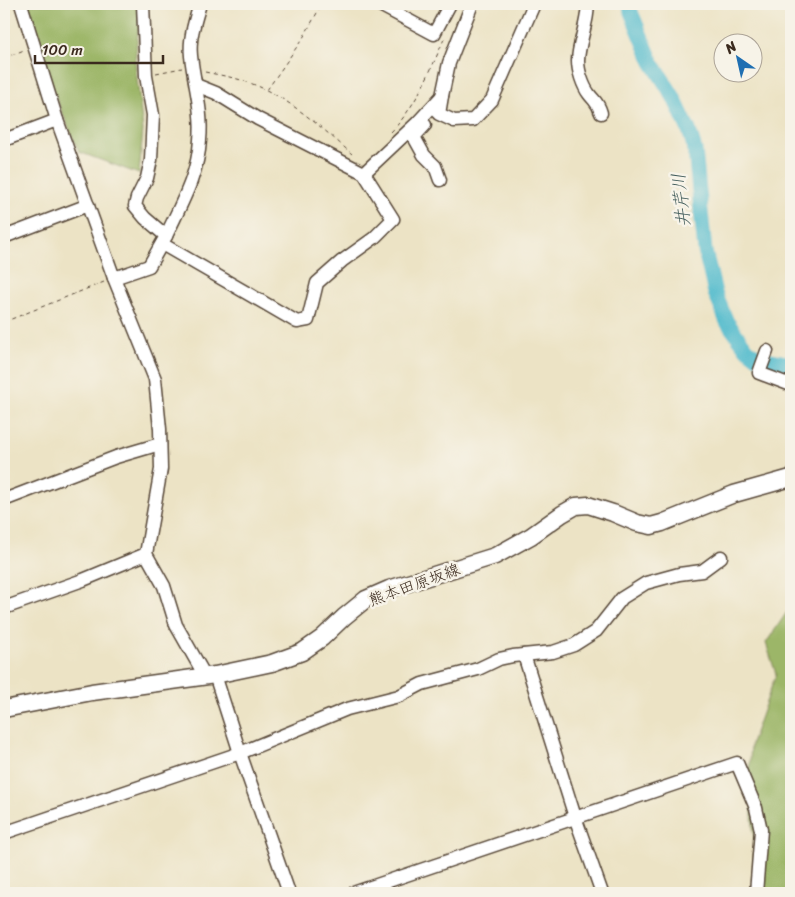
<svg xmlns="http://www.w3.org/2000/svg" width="795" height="897" viewBox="0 0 795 897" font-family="Sriracha,'Klee One',sans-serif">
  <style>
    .forest { fill: #9cb667; stroke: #6c7042 }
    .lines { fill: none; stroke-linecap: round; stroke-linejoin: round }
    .river { stroke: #4fbacc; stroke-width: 15 }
    .minor-casing { stroke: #564637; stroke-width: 15 }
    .major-casing { stroke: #564637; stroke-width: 19 }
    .path { stroke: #564637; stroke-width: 1; stroke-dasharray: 4 4; stroke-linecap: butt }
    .minor { stroke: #fff; stroke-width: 12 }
    .major { stroke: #fff; stroke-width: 16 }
    .labels { text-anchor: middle; stroke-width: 5; stroke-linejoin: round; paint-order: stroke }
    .street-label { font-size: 16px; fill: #3b2a1e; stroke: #f7f3e8 }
    .water-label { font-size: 18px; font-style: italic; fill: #425c5b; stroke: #f7f3e8 }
  </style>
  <rect width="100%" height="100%" fill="#f7f3e8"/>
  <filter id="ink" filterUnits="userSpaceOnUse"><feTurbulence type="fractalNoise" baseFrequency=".02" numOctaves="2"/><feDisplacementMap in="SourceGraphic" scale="10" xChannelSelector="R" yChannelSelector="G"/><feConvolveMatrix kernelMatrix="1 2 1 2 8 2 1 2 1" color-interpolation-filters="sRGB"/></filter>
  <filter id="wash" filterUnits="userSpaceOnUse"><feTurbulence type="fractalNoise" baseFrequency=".0096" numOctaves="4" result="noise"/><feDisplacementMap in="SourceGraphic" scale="20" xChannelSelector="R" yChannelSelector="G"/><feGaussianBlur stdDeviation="1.12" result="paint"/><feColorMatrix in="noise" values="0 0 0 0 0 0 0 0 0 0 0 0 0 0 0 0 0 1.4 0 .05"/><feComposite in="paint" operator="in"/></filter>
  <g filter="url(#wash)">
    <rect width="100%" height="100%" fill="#ece3c5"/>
    <g class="forest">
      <path d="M24,4H141L135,61L143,130L139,174L79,152L56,98Z"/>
      <path d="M791,611V893H753L754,842L749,776L751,744L776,674L766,643L787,612Z"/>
    </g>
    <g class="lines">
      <path class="river" d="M630,4L631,12L652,62L673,96L689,130L695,150L705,251L715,293L727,322L747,349L757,357L791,364"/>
    </g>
  </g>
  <g filter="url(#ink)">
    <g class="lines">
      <g class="minor-casing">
        <g id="minor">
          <path d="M21,4L57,120"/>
          <path d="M378,4L434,34L450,4"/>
          <path d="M587,4C590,16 578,44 578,61C578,71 583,86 589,94C595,102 598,102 601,113"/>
          <path d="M442,96L439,114L454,121L473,120L492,100L534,4"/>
          <path d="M425,125L414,137L424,155L435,166L440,180"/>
          <path d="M4,140L57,120L114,278L155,379L160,429L161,469L146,554L164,586L176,625L205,676"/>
          <path d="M364,173L417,123L442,96L449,63L472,4"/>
          <path d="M166,236C181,204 198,175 200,140C203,111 194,84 191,56C189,38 195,21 200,4"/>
          <path d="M4,237L88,205"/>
          <path d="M162,244L297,322L308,320L317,283L342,261L374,238L393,219L364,173L258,119L216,93L196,85"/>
          <path d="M114,278L149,266L166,236L145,218L135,206L137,198L147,178L151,160L153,115L146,76L143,4"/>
          <path d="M767,351L759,373L791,385"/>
          <path d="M4,500L116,457L160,444"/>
          <path d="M4,608L83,580L146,554"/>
          <path d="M524,655L575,817L602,893"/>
          <path d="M215,675L240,753L289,893"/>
          <path d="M4,833L240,753L347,709L399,696L422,684L478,669L499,659L513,656L553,652L574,645L596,631L622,598L646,583L679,574L702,571L721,557"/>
          <path d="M353,893L737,763L756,808L761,830L756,893"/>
        </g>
      </g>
      <g class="major-casing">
        <path id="major" d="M4,709L92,692L215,675L272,663L302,652L322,638L344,617L366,599L389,589L495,556L531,536L562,514L576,506L588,505L613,513L637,523L651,526L662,523L734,494L791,478"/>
      </g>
      <g class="path">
        <path d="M4,58L24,50"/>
        <path d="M205,72C219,75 233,77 247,82C286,95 321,127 352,154"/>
        <path d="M156,73L182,68"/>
        <path d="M267,90L303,38L322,4"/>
        <path d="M391,132C416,106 430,72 444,39"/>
        <path d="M4,322L104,282"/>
      </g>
      <use href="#minor" class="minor"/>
      <use href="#major" class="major"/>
    </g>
  </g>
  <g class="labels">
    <g class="street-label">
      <text transform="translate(414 584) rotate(-20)" y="6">熊本田原坂線</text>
    </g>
    <g class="water-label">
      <text transform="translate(681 200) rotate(-96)" y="6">井芹川</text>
    </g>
  </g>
  <rect width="795" height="897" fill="none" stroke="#f7f3e8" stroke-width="20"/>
  <g transform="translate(738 58) rotate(326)"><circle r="24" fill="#f7f3e8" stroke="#aca397"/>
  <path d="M0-4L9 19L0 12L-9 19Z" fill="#1f6fb2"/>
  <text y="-8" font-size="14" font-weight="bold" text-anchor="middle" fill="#3b2a1e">N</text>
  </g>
  <path d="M35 55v8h128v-8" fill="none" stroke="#3b2a1e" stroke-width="2.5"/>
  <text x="42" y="55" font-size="15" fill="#3b2a1e" stroke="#f7f3e8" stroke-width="4" paint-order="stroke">100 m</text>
</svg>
